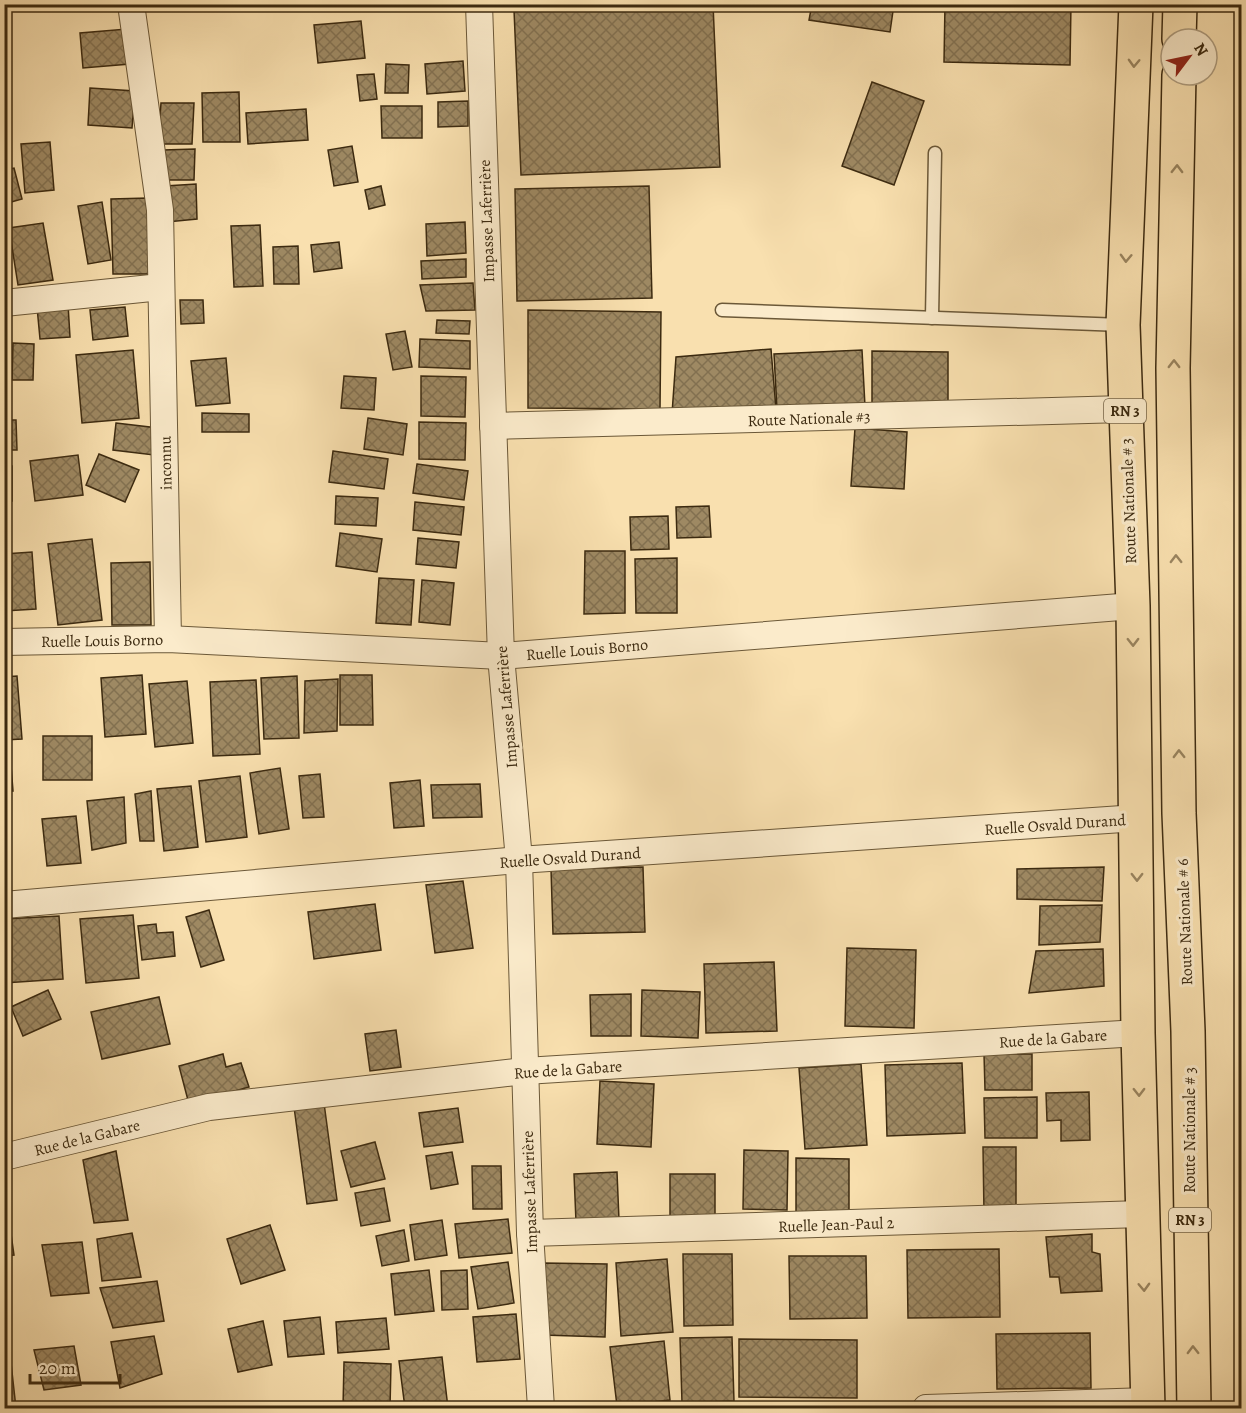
<svg xmlns="http://www.w3.org/2000/svg" width="1246" height="1413" viewBox="0 0 1246 1413" font-family="Alegreya,serif">
  <style>
    .building { fill: url(#building-cross-hatch); stroke: #3c2a10; stroke-width: 1.5 }
    .lines { fill: none; stroke-linecap: round; stroke-linejoin: round }
    .service-casing { stroke: #6b5838; stroke-width: 15 }
    .minor-casing { stroke: #6b5838; stroke-width: 28 }
    .primary-casing { stroke: #3c2a10; stroke-width: 36 }
    .service { stroke: #fbebcb; stroke-width: 12 }
    .minor { stroke: #fbebcb; stroke-width: 26 }
    .primary { stroke: #f9e0af; stroke-width: 33 }
    .oneway { stroke: #9a8560 }
    .labels { text-anchor: middle; stroke-width: 6; stroke-linejoin: round; paint-order: stroke }
    .shield { fill: #fbebcb; stroke: #756448; stroke-width: 1.5 }
    .shield-label { font-size: 15px; font-weight: bold; fill: #3c2a10 }
    .street-label { font-size: 16px; fill: #3c2a10; stroke: #fbebcb }
  </style>
  <defs>
    <pattern id="building-cross-hatch" width="8" height="8" patternUnits="userSpaceOnUse" patternTransform="scale(1.5)"><rect width="8" height="8" fill="#9e8963"/><path d="M0 0l8 8M0 8l8-8" fill="none" stroke="#827050"/></pattern>
  </defs>
  <rect width="100%" height="100%" fill="#f9e0af"/>
  <filter id="stains"><feTurbulence type="fractalNoise" baseFrequency=".00333" numOctaves="4"/><feColorMatrix values="0 0 0 0 .2 0 0 0 0 .09 0 0 0 0 .02 0 0 0 .5 -.17"/></filter>
  <radialGradient id="worn" r=".72"><stop offset=".6" stop-color="#630" stop-opacity="0"/><stop offset="1" stop-color="#630" stop-opacity=".3"/></radialGradient>
  <g class="building">
    <path d="M646,4H713L720,167L521,175L514,10Z"/>
    <path d="M812,4H894L890,32L809,20Z"/>
    <path d="M945,4H1071L1070,65L944,62Z"/>
    <path d="M361,21L365,58L318,63L314,25Z"/>
    <path d="M127,29L130,64L83,68L80,33Z"/>
    <path d="M463,61L465,91L427,94L425,64Z"/>
    <path d="M386,64L409,65L408,93H385Z"/>
    <path d="M374,74L377,99L360,101L357,75Z"/>
    <path d="M872,82L924,101L894,185L842,166Z"/>
    <path d="M90,88L135,91L132,128L88,125Z"/>
    <path d="M239,92L240,142H203L202,93Z"/>
    <path d="M468,101V126L438,127V102Z"/>
    <path d="M161,103H194L192,144H158Z"/>
    <path d="M381,106H422V138H382Z"/>
    <path d="M306,109L308,140L248,144L246,113Z"/>
    <path d="M50,142L54,190L25,193L21,144Z"/>
    <path d="M352,146L358,182L334,186L328,150Z"/>
    <path d="M195,149L194,180H161L163,150Z"/>
    <path d="M14,168L22,199L4,204V170Z"/>
    <path d="M196,184L197,219L167,222L165,186Z"/>
    <path d="M381,186L385,205L369,209L365,190Z"/>
    <path d="M649,186L652,298L517,301L515,189Z"/>
    <path d="M148,198L150,274H113L111,199Z"/>
    <path d="M102,202L111,260L88,264L78,206Z"/>
    <path d="M465,222L466,253L427,256L426,224Z"/>
    <path d="M43,223L53,280L18,285L9,228Z"/>
    <path d="M260,225L263,286L234,287L231,226Z"/>
    <path d="M339,242L342,268L314,272L311,245Z"/>
    <path d="M298,246L299,284H274L273,247Z"/>
    <path d="M466,259V277L422,279L421,261Z"/>
    <path d="M473,283L475,310L426,311L420,285Z"/>
    <path d="M180,300H203L204,323L181,324Z"/>
    <path d="M68,304L70,337L40,339L37,307Z"/>
    <path d="M125,307L128,336L93,340L90,310Z"/>
    <path d="M528,310L661,312L660,409L528,408Z"/>
    <path d="M437,320L470,321L469,334L436,333Z"/>
    <path d="M405,331L412,367L393,370L386,334Z"/>
    <path d="M420,339L470,341V369L419,367Z"/>
    <path d="M13,343L34,344L33,380H12Z"/>
    <path d="M771,349L776,409L672,414L676,357Z"/>
    <path d="M133,350L139,418L82,423L76,355Z"/>
    <path d="M862,350L865,406L777,410L774,354Z"/>
    <path d="M872,351L948,352V410H872Z"/>
    <path d="M226,358L230,403L196,406L191,361Z"/>
    <path d="M344,376L376,378L374,410L341,408Z"/>
    <path d="M421,376L466,377L465,417L421,416Z"/>
    <path d="M202,413L249,414V432H202Z"/>
    <path d="M368,418L407,424L403,455L364,449Z"/>
    <path d="M4,420H16L17,450H4Z"/>
    <path d="M419,422L466,423L465,460L419,459Z"/>
    <path d="M116,423L158,428L154,455L113,450Z"/>
    <path d="M855,428L907,432L904,489L851,486Z"/>
    <path d="M333,451L388,459L384,489L329,482Z"/>
    <path d="M99,454L139,470L125,502L86,485Z"/>
    <path d="M78,455L83,495L35,501L30,461Z"/>
    <path d="M417,464L468,471L464,500L413,493Z"/>
    <rect x="4" y="466" width="8" height="35"/>
    <path d="M336,496L378,498L376,526L335,524Z"/>
    <path d="M415,502L464,507L461,535L413,530Z"/>
    <path d="M709,506L711,537L677,538L676,507Z"/>
    <path d="M668,516L669,549L631,550L630,517Z"/>
    <path d="M340,533L382,539L377,572L336,566Z"/>
    <path d="M418,538L459,542L456,568L416,564Z"/>
    <path d="M92,539L102,620L58,625L48,544Z"/>
    <path d="M585,551H625V613L584,614Z"/>
    <path d="M32,552L36,609L4,611V554Z"/>
    <path d="M677,558V613H636L635,559Z"/>
    <path d="M150,562L151,625H112L111,563Z"/>
    <path d="M379,578L414,580L411,625L376,623Z"/>
    <path d="M422,580L454,583L450,625L419,622Z"/>
    <path d="M142,675L146,734L105,737L101,678Z"/>
    <path d="M340,675H372L373,725H340Z"/>
    <path d="M17,676L22,739L4,740V677Z"/>
    <path d="M297,676L299,738L264,739L261,678Z"/>
    <path d="M338,679L337,731L304,733L305,681Z"/>
    <path d="M256,680L260,754L213,756L210,682Z"/>
    <path d="M187,681L193,743L155,747L149,684Z"/>
    <rect x="43" y="736" width="49" height="44"/>
    <path d="M4,753H10L13,791H4Z"/>
    <path d="M280,768L289,829L259,834L250,773Z"/>
    <path d="M320,774L324,817L303,818L299,776Z"/>
    <path d="M240,776L247,837L206,842L199,781Z"/>
    <path d="M420,780L424,826L394,828L390,783Z"/>
    <path d="M480,784L482,817L433,818L431,785Z"/>
    <path d="M191,786L198,847L164,851L157,789Z"/>
    <path d="M151,791L154,841H140L135,794Z"/>
    <path d="M124,797L126,843L92,850L87,801Z"/>
    <rect x="4" y="811" width="7" height="65"/>
    <path d="M76,816L81,863L47,866L42,819Z"/>
    <path d="M643,867L645,932L553,934L551,869Z"/>
    <path d="M1104,867L1102,901L1017,899V869Z"/>
    <path d="M463,881L473,948L435,953L426,885Z"/>
    <path d="M375,904L381,950L314,959L308,912Z"/>
    <path d="M1102,905L1100,942L1039,945L1040,906Z"/>
    <path d="M209,910L224,960L201,967L186,917Z"/>
    <path d="M133,915L139,978L86,983L80,919Z"/>
    <path d="M59,916L63,979L4,983V919Z"/>
    <path d="M156,924L157,933L173,932L175,956L142,960L138,926Z"/>
    <path d="M847,948L916,950L914,1028L845,1026Z"/>
    <path d="M1103,949L1104,986L1029,993L1036,951Z"/>
    <path d="M774,962L777,1031L706,1033L704,964Z"/>
    <path d="M48,990L61,1019L23,1036L11,1007Z"/>
    <path d="M642,990L700,992L698,1038L641,1036Z"/>
    <path d="M631,994V1036H591L590,995Z"/>
    <path d="M159,997L170,1044L102,1059L91,1012Z"/>
    <path d="M396,1030L401,1067L370,1071L365,1034Z"/>
    <path d="M4,1033L11,1063L4,1064Z"/>
    <path d="M223,1054L226,1067L241,1063L249,1087L189,1104L179,1066Z"/>
    <path d="M984,1054H1032V1090H985Z"/>
    <path d="M962,1063L965,1133L887,1136L885,1065Z"/>
    <path d="M861,1064L867,1145L805,1149L799,1068Z"/>
    <path d="M600,1081L654,1084L651,1147L597,1144Z"/>
    <path d="M1089,1092L1090,1140L1061,1141V1120L1047,1121L1046,1093Z"/>
    <path d="M1037,1097V1138H985L984,1098Z"/>
    <path d="M324,1103L337,1200L307,1204L294,1107Z"/>
    <path d="M458,1108L463,1142L424,1147L419,1113Z"/>
    <path d="M375,1142L385,1179L351,1187L341,1151Z"/>
    <path d="M983,1147H1016V1214H984Z"/>
    <path d="M744,1150L788,1151L787,1210L743,1209Z"/>
    <path d="M116,1151L128,1220L94,1223L83,1160Z"/>
    <path d="M452,1152L458,1184L431,1189L426,1156Z"/>
    <path d="M796,1158L849,1159V1214L796,1213Z"/>
    <path d="M472,1166H501L502,1209H473Z"/>
    <path d="M617,1172L619,1220L576,1222L574,1174Z"/>
    <path d="M670,1174H715V1220L670,1219Z"/>
    <path d="M4,1185L14,1255L4,1256Z"/>
    <path d="M384,1188L390,1221L361,1226L355,1193Z"/>
    <path d="M508,1219L512,1253L459,1258L455,1224Z"/>
    <path d="M442,1220L447,1255L415,1260L410,1225Z"/>
    <path d="M270,1225L285,1270L241,1284L227,1239Z"/>
    <path d="M404,1230L409,1261L382,1266L376,1236Z"/>
    <path d="M132,1233L141,1277L102,1281L97,1239Z"/>
    <path d="M1092,1234V1252L1100,1254L1102,1291L1061,1293L1059,1277H1050L1046,1237Z"/>
    <path d="M82,1242L89,1293L51,1296L42,1245Z"/>
    <path d="M999,1249L1000,1317L908,1318L907,1250Z"/>
    <path d="M683,1254H732L733,1325L684,1326Z"/>
    <path d="M789,1256H866L867,1318L790,1319Z"/>
    <path d="M667,1259L673,1332L621,1336L616,1263Z"/>
    <path d="M508,1262L514,1303L478,1309L471,1267Z"/>
    <path d="M544,1263L607,1264L605,1337L543,1335Z"/>
    <path d="M429,1270L434,1311L395,1315L391,1274Z"/>
    <path d="M467,1270L468,1309L442,1310L441,1271Z"/>
    <path d="M157,1281L164,1321L113,1328L100,1288Z"/>
    <path d="M516,1314L520,1359L477,1362L473,1317Z"/>
    <path d="M320,1317L324,1354L288,1357L284,1321Z"/>
    <path d="M386,1318L389,1349L338,1353L336,1322Z"/>
    <path d="M263,1321L272,1365L238,1372L228,1329Z"/>
    <path d="M1090,1333L1091,1388L997,1389L996,1334Z"/>
    <path d="M154,1336L162,1374L120,1388L111,1342Z"/>
    <path d="M732,1337L734,1401L682,1403L680,1338Z"/>
    <path d="M739,1339L857,1340V1398L739,1397Z"/>
    <path d="M664,1341L670,1400L617,1406L610,1347Z"/>
    <path d="M74,1346L81,1385L44,1390L34,1350Z"/>
    <path d="M442,1357L448,1408H405L399,1361Z"/>
    <path d="M344,1362L391,1364L390,1408H343Z"/>
    <path d="M11,1363L16,1408H4V1364Z"/>
  </g>
  <g class="lines">
    <g class="service-casing">
      <g id="service">
        <path d="M722,310L1122,325"/>
        <path d="M932,318L935,153"/>
      </g>
    </g>
    <g class="minor-casing">
      <g id="minor">
        <path d="M131,4L160,210L168,639"/>
        <path d="M479,4L501,656L519,860L530,1233L541,1408"/>
        <path d="M4,303L161,287"/>
        <path d="M493,426L1124,409"/>
        <path d="M4,642L168,639L501,656L1133,606"/>
        <path d="M4,905L519,860L1137,818"/>
        <path d="M4,1157L209,1107L525,1071L1138,1033"/>
        <path d="M530,1233L1141,1214"/>
        <path d="M926,1408L1148,1401"/>
      </g>
    </g>
    <g class="primary-casing">
      <g id="primary">
        <path d="M1136,4L1123,325L1133,606L1138,1033L1148,1408"/>
        <path d="M1179,39L1180,4"/>
        <path d="M1179,75L1173,368L1179,813L1188,1031L1194,1408"/>
      </g>
    </g>
    <use href="#service" class="service"/>
    <use href="#minor" class="minor"/>
    <use href="#primary" class="primary"/>
  </g>
  <defs><path id="oneway-chevron" d="M-2-3.5L2.5 0L-2 3.5" fill="none" stroke-width="1.6" stroke-linecap="round" stroke-linejoin="round" transform="scale(1.5)"/></defs>
  <g class="oneway">
    <use href="#oneway-chevron" transform="translate(1134 63) rotate(92)"/>
    <use href="#oneway-chevron" transform="translate(1177 169) rotate(-89)"/>
    <use href="#oneway-chevron" transform="translate(1126 258) rotate(92)"/>
    <use href="#oneway-chevron" transform="translate(1174 364) rotate(-90)"/>
    <use href="#oneway-chevron" transform="translate(1176 559) rotate(-91)"/>
    <use href="#oneway-chevron" transform="translate(1133 642) rotate(89)"/>
    <use href="#oneway-chevron" transform="translate(1179 754) rotate(-91)"/>
    <use href="#oneway-chevron" transform="translate(1137 877) rotate(90)"/>
    <use href="#oneway-chevron" transform="translate(1139 1092) rotate(89)"/>
    <use href="#oneway-chevron" transform="translate(1144 1287) rotate(88)"/>
    <use href="#oneway-chevron" transform="translate(1193 1350) rotate(-91)"/>
  </g>
  <g class="labels">
    <g class="shield">
      <rect x="1104" y="399" width="42" height="24" rx="4.5"/>
      <rect x="1169" y="1208" width="42" height="24" rx="4.5"/>
    </g>
    <g class="shield-label">
      <text x="1125" y="416">RN 3</text>
      <text x="1190" y="1225">RN 3</text>
    </g>
    <g class="street-label">
      <text transform="translate(486 221) rotate(-92)" y="6">Impasse Laferrière</text>
      <text transform="translate(809 418) rotate(-2)" y="6">Route Nationale #3</text>
      <text transform="translate(165 463) rotate(-91)" y="6">inconnu</text>
      <text transform="translate(1128 501) rotate(-92)" y="6">Route Nationale # 3</text>
      <text transform="translate(102 640) rotate(-1)" y="6">Ruelle Louis Borno</text>
      <text transform="translate(587 649) rotate(-5)" y="6">Ruelle Louis Borno</text>
      <text transform="translate(506 707) rotate(-95)" y="6">Impasse Laferrière</text>
      <text transform="translate(1055 824) rotate(-4)" y="6">Ruelle Osvald Durand</text>
      <text transform="translate(570 857) rotate(-4)" y="6">Ruelle Osvald Durand</text>
      <text transform="translate(1184 922) rotate(-92)" y="6">Route Nationale # 6</text>
      <text transform="translate(1053 1038) rotate(-4)" y="6">Rue de la Gabare</text>
      <text transform="translate(568 1069) rotate(-4)" y="6">Rue de la Gabare</text>
      <text transform="translate(1189 1130) rotate(-90)" y="6">Route Nationale # 3</text>
      <text transform="translate(87 1137) rotate(-14)" y="6">Rue de la Gabare</text>
      <text transform="translate(529 1192) rotate(-92)" y="6">Impasse Laferrière</text>
      <text transform="translate(836 1224) rotate(-2)" y="6">Ruelle Jean-Paul 2</text>
    </g>
  </g>
  <rect width="1246" height="1413" fill="none" stroke="#f9e0af" stroke-width="24"/>
  <rect x="6" y="6" width="1234" height="1401" fill="none" stroke="#3c2a10" stroke-width="3"/>
  <rect x="12" y="12" width="1222" height="1389" fill="none" stroke="#3c2a10" stroke-width="1.5"/>
  <g transform="translate(1189 57) rotate(58)"><circle r="28" fill="#fbebcb" stroke="#af9e80" stroke-width="1.5"/>
  <path d="M0-4.5L10 22L0 15L-10 22Z" fill="#8f2418"/>
  <text y="-9" font-size="16" font-weight="bold" text-anchor="middle" fill="#3c2a10">N</text>
  </g>
  <path d="M30 1374v9h90v-9" fill="none" stroke="#3c2a10" stroke-width="3"/>
  <text x="39" y="1374" font-size="18" fill="#3c2a10" stroke="#fbebcb" stroke-width="4.5" paint-order="stroke">20 m</text>
  <rect width="100%" height="100%" filter="url(#stains)"/>
  <rect width="100%" height="100%" fill="url(#worn)"/>
</svg>
